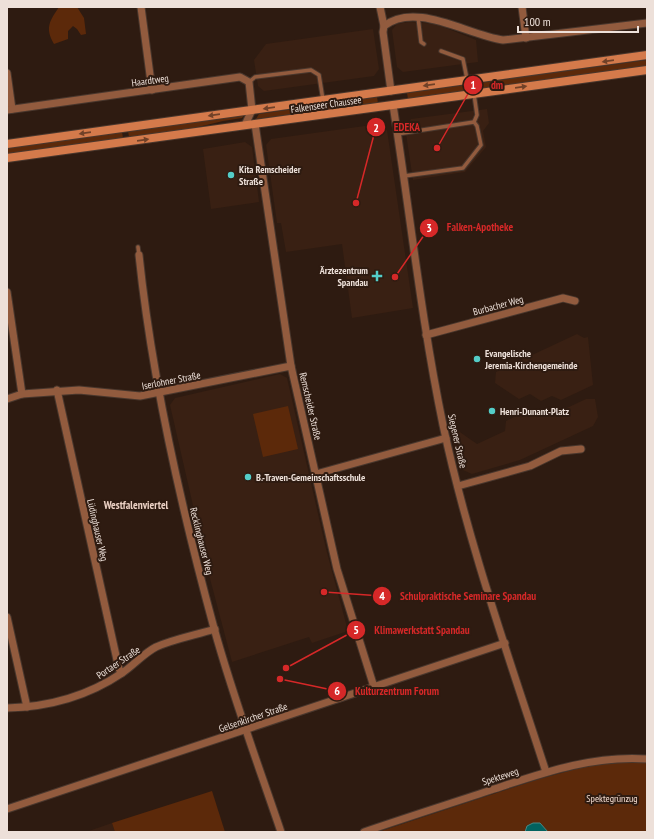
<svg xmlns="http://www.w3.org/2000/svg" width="654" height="839" viewBox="0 0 654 839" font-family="'PT Sans Narrow',sans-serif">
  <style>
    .built { fill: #392013 }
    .green { fill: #5c290a }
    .water { fill: #02625f; stroke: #488884 }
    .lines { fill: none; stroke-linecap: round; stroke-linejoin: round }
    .lane-casing { stroke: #49372d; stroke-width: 5.5 }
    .street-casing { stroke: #49372d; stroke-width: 9 }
    .secondary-casing { stroke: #49372d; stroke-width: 10 }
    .lane { stroke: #925b3e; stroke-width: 3.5 }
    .street { stroke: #925b3e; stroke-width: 7 }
    .secondary { stroke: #d47a4b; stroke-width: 8 }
    .oneway { fill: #704128 }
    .poi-dot { fill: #54cdc8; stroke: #2e1b11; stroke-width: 1.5 }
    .labels { text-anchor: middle; stroke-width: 4; stroke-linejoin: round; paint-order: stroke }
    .street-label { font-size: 10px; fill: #ede0d9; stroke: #2e1b11 }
    .poi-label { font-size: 10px; font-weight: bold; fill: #ede0d9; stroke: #2e1b11; text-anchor: start }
    .park-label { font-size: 10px; fill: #f3dbcf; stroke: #2e1b11 }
    .neighbourhood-label { font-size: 11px; font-weight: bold; fill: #edd2c5; stroke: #2e1b11 }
    .leader { fill: none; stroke: #d62828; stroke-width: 1.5 }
    .callout-dot { fill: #d62828; stroke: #2e1b11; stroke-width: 1.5 }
    .mark-label { font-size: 12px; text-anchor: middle; font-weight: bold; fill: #fff }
    .callout-label { font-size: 11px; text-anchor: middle; font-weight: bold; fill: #d62828; stroke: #2e1b11; stroke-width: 4; stroke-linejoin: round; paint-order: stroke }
  </style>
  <rect width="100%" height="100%" fill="#2e1b11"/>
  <g class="built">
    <path d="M409,22L436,24L476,40L478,62L403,72L397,67L392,30L397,24Z"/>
    <path d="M373,29L379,69L374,76L264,91L258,86L254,60L266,44Z"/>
    <path d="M487,109L489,123L483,131L486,147L465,172L413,180L405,127L411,119Z"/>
    <path d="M379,124L387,130L413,308L352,318L342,244L286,252L281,223H277L266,145L271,139Z"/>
    <path d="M245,142L252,147L259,202L211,209L203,149Z"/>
    <path d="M577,334L584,338L588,337L593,385L561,400L552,396L541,401L530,394L519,399L495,383L496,372Z"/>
    <path d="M280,374L287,378L326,549L348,631L312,643L309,637L232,662L208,571L170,405L175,398Z"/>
    <path d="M586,399H595L598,417L593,426L520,460L472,474L463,470L454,428L477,444L505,431L506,421L531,409L540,414L550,409L556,413Z"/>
    <path d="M112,823L115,832H86Z"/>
  </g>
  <g class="green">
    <path d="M59,7H77L84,18L86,34L81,35L77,29L73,26L68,31V39L54,44C45,28 49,22 59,7Z"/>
    <path d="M647,60V66L408,99L407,93Z"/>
    <path d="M377,97L378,103L256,119L259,114Z"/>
    <path d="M244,115L242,118L223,121L194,128L129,137L128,131Z"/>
    <path d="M122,132L123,138L7,154V148Z"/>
    <path d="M288,406L298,449L263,457L253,414Z"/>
    <path d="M627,762L647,763V832H548L527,826L525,832H378L539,779L591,765Z"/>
    <path d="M212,791L225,832H115L112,823Z"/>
  </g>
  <path class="water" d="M533,823H540L548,832H525L527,826Z"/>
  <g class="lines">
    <g class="lane-casing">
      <g id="lane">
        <path d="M418,17L421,42L424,44"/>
        <path d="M441,51L463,59L467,79"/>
        <path d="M249,82L255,77L311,70L319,75L323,100"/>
        <path d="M474,122L477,115L474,94"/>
        <path d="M397,134L474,122L477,126L481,145L463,168L404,176"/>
        <path d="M138,247L139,255"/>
      </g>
    </g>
    <g class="street-casing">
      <g id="street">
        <path d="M141,7L152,90"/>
        <path d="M380,7L384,26"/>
        <path d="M522,7L526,38"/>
        <path d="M7,73L12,109"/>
        <path d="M391,91L383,32L384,26C416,1 467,35 503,40L647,23"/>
        <path d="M393,105C410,212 421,319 443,425C468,543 509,657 546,772"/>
        <path d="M7,110L240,77L249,82L252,110L245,125"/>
        <path d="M255,124L291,366L337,569L374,687"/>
        <path d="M139,255C152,381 181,507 214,628C233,697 258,764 281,832"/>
        <path d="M7,292L22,394"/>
        <path d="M426,335L563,298L575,301"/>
        <path d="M57,390L119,669L122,673"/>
        <path d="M7,399L22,394L79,390L140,396L291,366"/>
        <path d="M316,474L446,438"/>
        <path d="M458,486L530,466L561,451L581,449"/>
        <path d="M7,617L27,707"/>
        <path d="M7,708C47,707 88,696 122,673C134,665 144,653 156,647C174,639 196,635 215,629"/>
        <path d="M7,809L505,643"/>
        <path d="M364,832C405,818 446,805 488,791C540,774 591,755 647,759"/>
      </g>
    </g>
    <g class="secondary-casing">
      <g id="secondary">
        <path d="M7,144L647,55"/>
        <path d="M7,158L647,70"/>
      </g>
    </g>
    <use href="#lane" class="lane"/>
    <use href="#street" class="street"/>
    <use href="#secondary" class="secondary"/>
  </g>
  <defs><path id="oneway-solid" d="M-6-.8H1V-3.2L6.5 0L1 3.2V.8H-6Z"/></defs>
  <g class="oneway">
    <use href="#oneway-solid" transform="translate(608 61) rotate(172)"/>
    <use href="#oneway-solid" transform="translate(429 85) rotate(172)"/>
    <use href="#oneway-solid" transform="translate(521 87) rotate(-8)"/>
    <use href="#oneway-solid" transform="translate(269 108) rotate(172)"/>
    <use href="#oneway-solid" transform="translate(214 115) rotate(172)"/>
    <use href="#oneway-solid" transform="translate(85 133) rotate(172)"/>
    <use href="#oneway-solid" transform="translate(143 140) rotate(-8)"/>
  </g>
  <g class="poi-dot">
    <circle cx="231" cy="175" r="4"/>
    <path d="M375 270h4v4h4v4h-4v4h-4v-4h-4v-4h4z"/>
    <circle cx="477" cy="359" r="4"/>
    <circle cx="492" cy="411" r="4"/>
    <circle cx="248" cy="477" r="4"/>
  </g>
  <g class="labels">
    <g class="street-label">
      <text transform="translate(150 80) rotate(-8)" y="4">Haardtweg</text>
      <text transform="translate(326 104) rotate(-8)" y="4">Falkenseer Chaussee</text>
      <text transform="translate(498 305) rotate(-15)" y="4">Burbacher Weg</text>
      <text transform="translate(171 380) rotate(-11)" y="4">Iserlohner Straße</text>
      <text transform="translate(311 406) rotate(77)" y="4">Remscheider Straße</text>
      <text transform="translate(458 441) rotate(77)" y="4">Siegener Straße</text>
      <text transform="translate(98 530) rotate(77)" y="4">Lüdinghauser Weg</text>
      <text transform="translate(202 541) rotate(76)" y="4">Recklinghauser Weg</text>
      <text transform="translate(118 662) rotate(-34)" y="4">Portaer Straße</text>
      <text transform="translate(253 717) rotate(-19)" y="4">Gelsenkircher Straße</text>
      <text transform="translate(500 776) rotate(-18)" y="4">Spekteweg</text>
    </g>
    <g class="poi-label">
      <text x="239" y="173">Kita Remscheider<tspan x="239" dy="12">Straße</tspan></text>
      <text x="368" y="274" text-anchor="end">Ärztezentrum<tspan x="368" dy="12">Spandau</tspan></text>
      <text x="485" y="357">Evangelische<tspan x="485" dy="12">Jeremia-Kirchengemeinde</tspan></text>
      <text x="500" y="415">Henri-Dunant-Platz</text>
      <text x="256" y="481">B.-Traven-Gemeinschaftsschule</text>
    </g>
    <g class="park-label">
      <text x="612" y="802">Spektegrünzug</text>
    </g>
    <g class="neighbourhood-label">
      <text x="136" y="509">Westfalenviertel</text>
    </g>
  </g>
  <path class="leader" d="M437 148L473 85M356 203L376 127M395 277L429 228M324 592L382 596M286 668L356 630M280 679L337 691"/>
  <g class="callout-dot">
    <circle cx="437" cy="148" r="4"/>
    <circle cx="356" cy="203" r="4"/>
    <circle cx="395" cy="277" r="4"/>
    <circle cx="324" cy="592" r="4"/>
    <circle cx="286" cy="668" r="4"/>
    <circle cx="280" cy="679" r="4"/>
    <circle cx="473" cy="85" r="10"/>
    <circle cx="376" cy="127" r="10"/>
    <circle cx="429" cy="228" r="10"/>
    <circle cx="382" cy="596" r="10"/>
    <circle cx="356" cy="630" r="10"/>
    <circle cx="337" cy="691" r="10"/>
  </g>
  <g class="mark-label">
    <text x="473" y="89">1</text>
    <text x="376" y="132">2</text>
    <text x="429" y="232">3</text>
    <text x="382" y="600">4</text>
    <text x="356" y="634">5</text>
    <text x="337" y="695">6</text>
  </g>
  <g class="callout-label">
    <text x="497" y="89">dm</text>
    <text x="407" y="131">EDEKA</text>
    <text x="480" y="231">Falken-Apotheke</text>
    <text x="468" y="600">Schulpraktische Seminare Spandau</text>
    <text x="422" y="634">Klimawerkstatt Spandau</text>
    <text x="397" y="695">Kulturzentrum Forum</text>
  </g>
  <rect width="654" height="839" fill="none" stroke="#ede0d9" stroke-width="16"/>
  <path d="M518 26v6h120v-6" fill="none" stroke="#ede0d9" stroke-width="2"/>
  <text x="524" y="26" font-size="12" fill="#ede0d9" stroke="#2e1b11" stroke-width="3" paint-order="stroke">100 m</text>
</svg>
